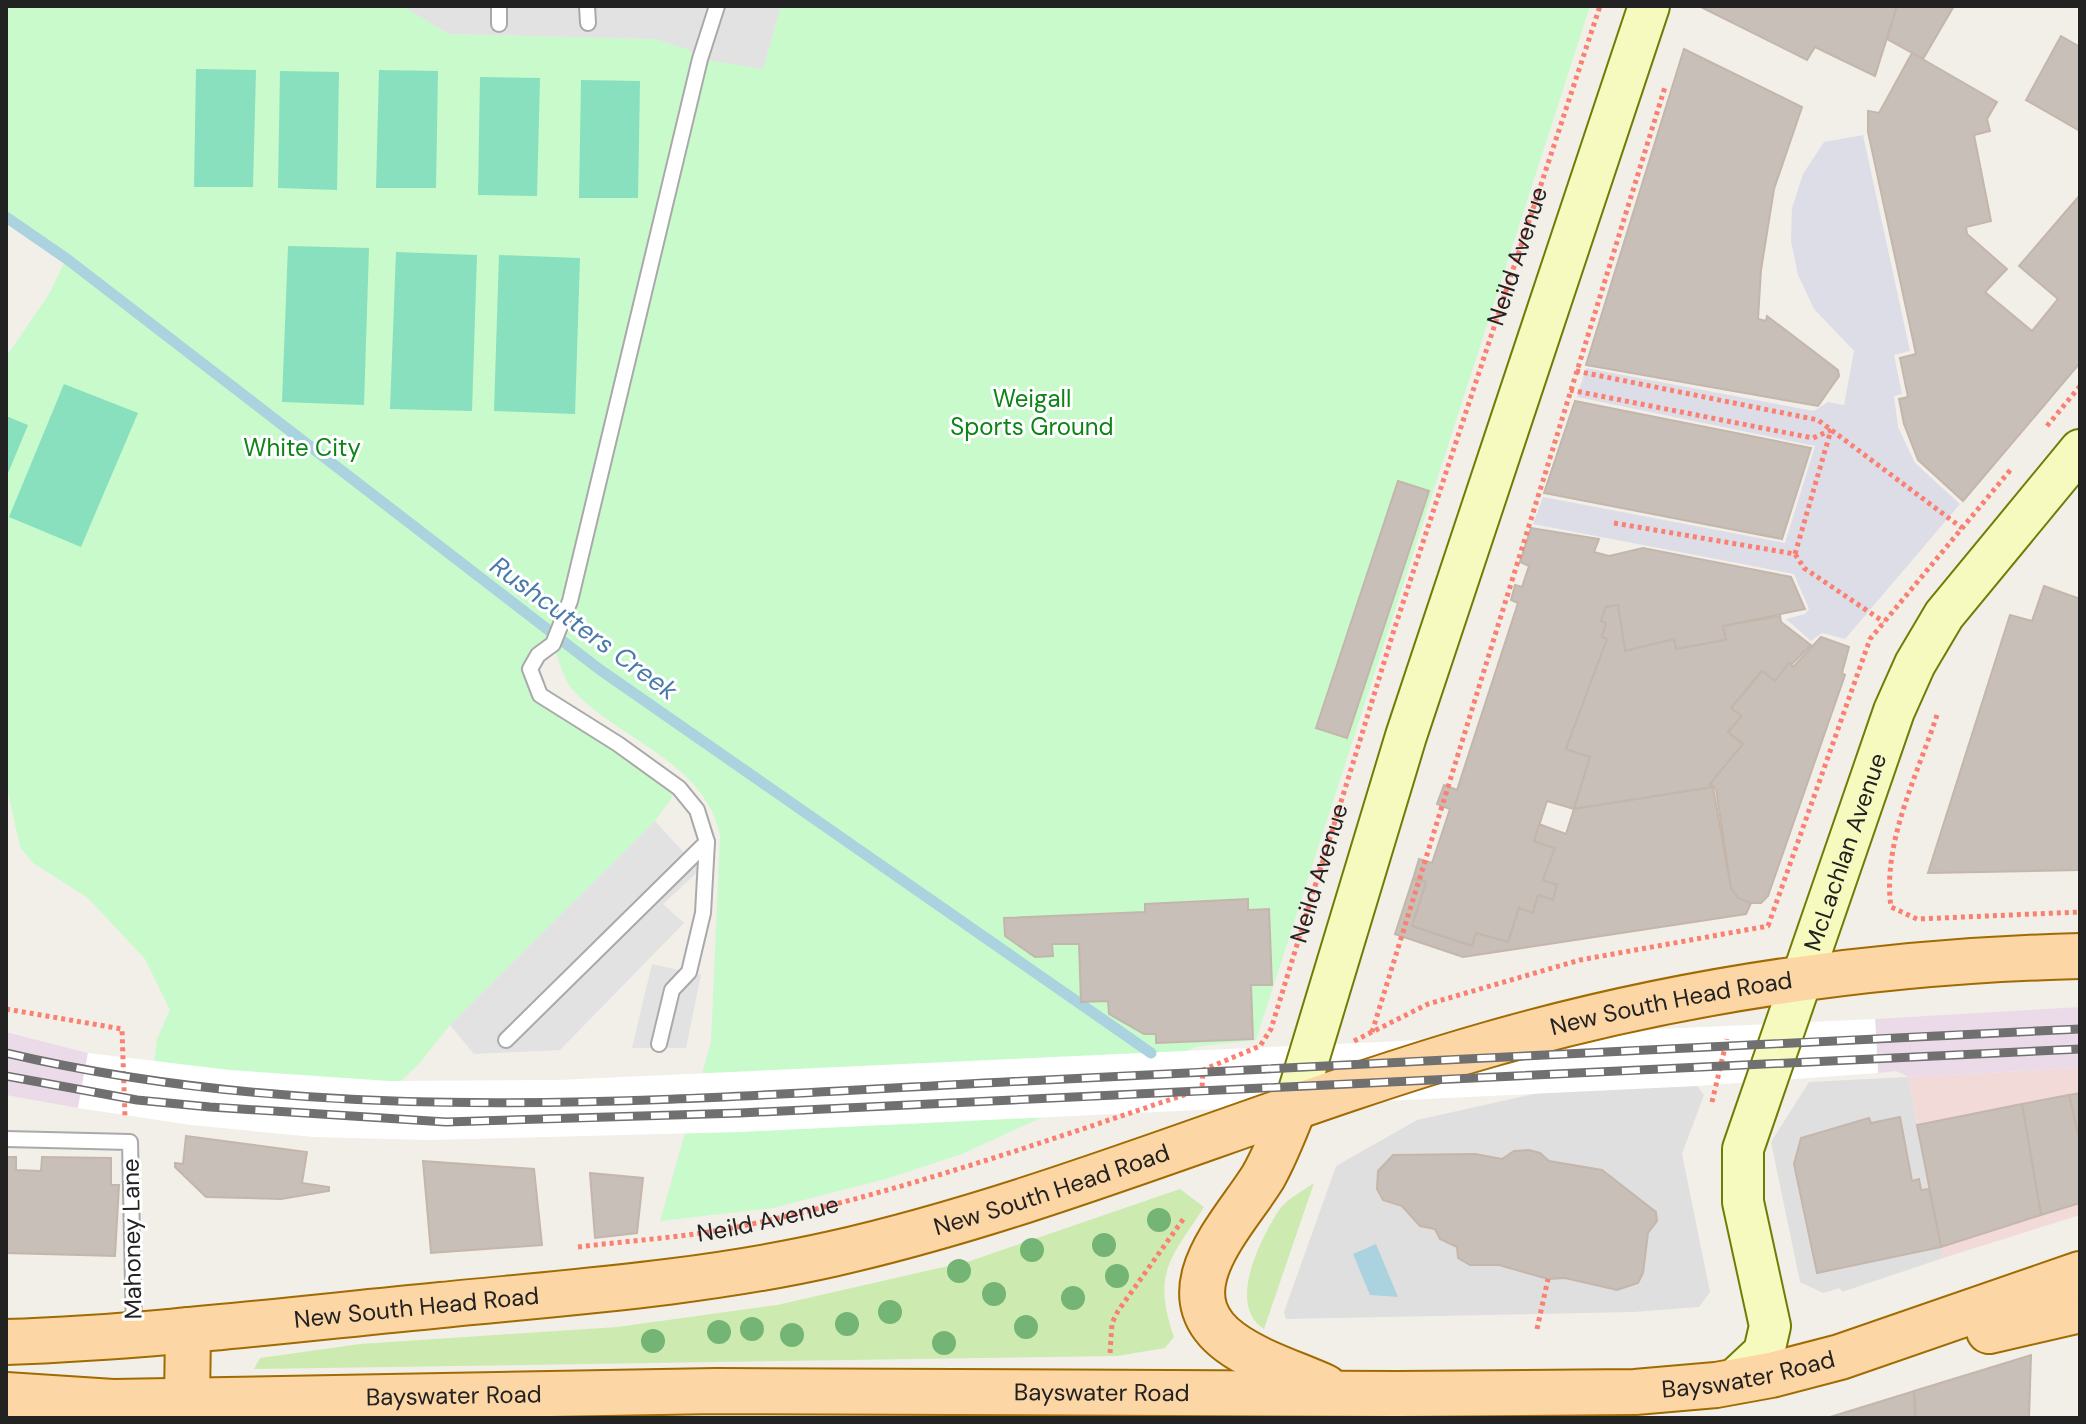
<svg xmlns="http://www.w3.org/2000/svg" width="2086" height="1424" viewBox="0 0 2086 1424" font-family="'DM Sans',sans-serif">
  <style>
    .residential { fill: #e0dfdf }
    .commercial { fill: #f2dad9 }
    .industrial { fill: #ebdbe8 }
    .grass { fill: #cdebb0 }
    .park { fill: #c8facc }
    .pitch { fill: #88e0be }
    .parking { fill: #e2e2e2 }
    .plaza { fill: #dddde8 }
    .water { fill: #aad3df }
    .pier { fill: #fff }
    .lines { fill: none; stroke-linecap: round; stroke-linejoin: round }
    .stream { stroke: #aad3df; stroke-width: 11 }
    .building { fill: #c7bfb8; stroke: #c4b6ab; stroke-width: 2 }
    .service-casing { stroke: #a9a9a9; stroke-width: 18 }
    .secondary-casing { stroke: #707d05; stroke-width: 44 }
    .primary-casing { stroke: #a06b00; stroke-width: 48 }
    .path { stroke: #fa8072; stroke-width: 5; stroke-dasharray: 4 4; stroke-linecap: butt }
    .service { stroke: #fff; stroke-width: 14 }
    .secondary { stroke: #f7fabf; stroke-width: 40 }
    .primary { stroke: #fcd6a4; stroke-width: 44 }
    .rail-casing { stroke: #707070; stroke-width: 9 }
    .rail { stroke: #fff; stroke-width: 6; stroke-dasharray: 18; stroke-linecap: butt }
    .tree { fill: #74b475 }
    .labels { text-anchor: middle; stroke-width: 6; stroke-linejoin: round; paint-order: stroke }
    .street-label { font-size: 24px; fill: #222; stroke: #fff }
    .park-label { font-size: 24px; fill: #0c8416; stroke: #fff }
    .water-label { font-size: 26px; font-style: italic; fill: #4a7aab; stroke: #fff }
  </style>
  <rect width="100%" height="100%" fill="#f2efe9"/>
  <g class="residential">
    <path d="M1908,1077L1943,1258L1842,1292L1840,1288L1823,1293L1800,1282L1771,1142L1809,1082Z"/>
    <path d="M1697,1086L1704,1095L1682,1154L1710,1292L1699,1307L1634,1312L1286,1319L1284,1312L1336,1166L1417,1120L1547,1091Z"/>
  </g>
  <path class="commercial" d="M2080,1068V1215L1943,1258L1908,1077Z"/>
  <g class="industrial">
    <path d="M2080,1007V1068L1908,1077L1896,1071L1878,1073L1875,1019Z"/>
    <path d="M6,1032L88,1053L78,1108L6,1095Z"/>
  </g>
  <g class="grass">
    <path d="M1314,1183L1264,1329C1226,1305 1261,1238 1279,1210C1286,1199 1303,1191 1314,1183Z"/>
    <path d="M1180,1189L1204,1207C1170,1260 1152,1273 1174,1337L1165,1348L1117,1356L254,1369L260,1358L360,1344L617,1327L777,1305L970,1261Z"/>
  </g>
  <path class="park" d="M6,6H403L448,34L654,39L687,49L700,59L763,69L781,6H1590L1256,1040L1195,1047L962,1154L889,1178L773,1208L660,1221L711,1042L720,835C704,761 620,741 573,690C563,680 559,659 553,645L538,655L533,685L679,788L655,821L450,1025L418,1065L345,1133L148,1115L157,1039L170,1010L145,959L88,898L33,863L20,847L6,784V357L49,294L66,259L6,219Z"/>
  <g class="pitch">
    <path d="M196,69L256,70L253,187H194Z"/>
    <path d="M379,70L438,71L436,188H376Z"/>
    <path d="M280,71L339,72L337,190L278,188Z"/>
    <path d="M480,77L540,78L537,196L478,195Z"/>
    <path d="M581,80L640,81L638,198H579Z"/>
    <path d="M288,246L369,248L364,405L282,402Z"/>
    <path d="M396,252L477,255L472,411L390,409Z"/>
    <path d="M499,255L580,258L575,414L494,411Z"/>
    <path d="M64,384L138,413L81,547L9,517Z"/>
    <path d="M6,416L28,425L6,478Z"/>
  </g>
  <g class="parking">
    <path d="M403,6H781L763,69L700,59L687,49L654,39L448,34Z"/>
    <path d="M655,821L700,870L663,904L684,923L560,1050L474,1054L450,1025Z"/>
    <path d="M652,964L701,975L686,1048H632Z"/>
  </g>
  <path class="plaza" d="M1863,135L1910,351L1894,355L1902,394L1894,396L1898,427L1915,463L1960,504L1869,611L1845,639L1822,633L1811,641L1786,619L1805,614L1809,609L1794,574L1533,524L1543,497L1785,543L1815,446L1577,397L1586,368L1814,411L1828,402L1844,405L1854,351L1814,309L1798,275L1791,241L1792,208L1803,174L1824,142Z"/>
  <path class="water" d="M1376,1244L1398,1297L1370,1295L1353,1254Z"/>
  <path class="pier" d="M1875,1019L1878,1073L1697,1086L739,1132L428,1140L314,1137L191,1125L78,1108L88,1053L230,1070L389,1081L558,1080Z"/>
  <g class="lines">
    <path class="stream" d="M6,217L67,259L599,669L1151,1053"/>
  </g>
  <g class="building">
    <path d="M1699,6H1897L1875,76L1815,47L1807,60Z"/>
    <path d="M1897,6H1954L1923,59L1887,39Z"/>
    <path d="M2061,36L2080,47V131L2026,100Z"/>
    <path d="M1684,49L1802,107L1774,189L1761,270L1758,319L1766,321L1767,316L1838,370L1839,376L1818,406L1586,365Z"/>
    <path d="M1912,53L1997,102L1987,119L1990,131L1974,135L1991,221L1966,227L1967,234L2007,269L1985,292L2032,331L2058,299L2019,266L2080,195V363L1963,501L1918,460L1904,424L1899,399L1908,397L1900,358L1916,354L1868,132V111L1879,113Z"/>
    <path d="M1575,401L1811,448L1782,539L1544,493Z"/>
    <path d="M1398,481L1429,491L1347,738L1316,728Z"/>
    <path d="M1531,528L1599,539L1594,552L1609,556L1643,548L1791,577L1805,609L1723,626L1726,640L1676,649L1674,639L1625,651L1618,605L1606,607L1601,621L1606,623L1602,637L1607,639L1566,749L1590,757L1574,809L1547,801L1534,841L1555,848L1543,880L1557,885L1553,900L1538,895L1533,913L1519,908L1508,942L1476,933L1472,946L1412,926L1426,882L1413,879L1419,859L1432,863L1450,809L1437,804L1444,785L1457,790L1518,603L1511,600L1515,585L1522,587L1529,566L1520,562Z"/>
    <path d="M2044,586L2080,599V870L1928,873L2010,615L2032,621Z"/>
    <path d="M1618,605L1625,651L1674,639L1676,649L1726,640L1723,626L1780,616L1781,622L1811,645L1775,681L1762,671L1731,708L1742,716L1728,732L1743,744L1710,784L1713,787L1574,809L1590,757L1566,749L1607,639L1602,637L1606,623L1601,621L1606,607Z"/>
    <path d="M1821,637L1849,647L1842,673L1845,675L1768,896L1761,903H1751L1738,898L1731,888L1716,789L1710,784L1743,744L1728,732L1742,716L1731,708L1762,671L1775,681L1789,663L1793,667Z"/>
    <path d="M1713,787L1731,888L1738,898L1751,903L1746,914L1463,957L1395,934L1413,879L1426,882L1412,926L1472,946L1476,933L1508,942L1519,908L1533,913L1538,895L1553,900L1557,885L1543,880L1555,848L1534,841L1539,824L1566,834L1574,809Z"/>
    <path d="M1248,899V910L1269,909L1272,985H1251L1253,1039L1156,1043V1034H1144L1109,1014L1108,1001L1081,1002L1079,944H1052L1053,956L1035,957L1005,936L1004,918L1145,912V904Z"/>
    <path d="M2080,1093V1143L2069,1095Z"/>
    <path d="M2069,1095L2080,1143V1203L2041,1215L2022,1104Z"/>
    <path d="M2022,1104L2041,1215L1941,1247L1917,1125Z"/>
    <path d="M1900,1117L1912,1181L1919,1179L1921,1190L1929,1189L1941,1247L1817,1273L1794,1164L1801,1138L1869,1118L1871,1123Z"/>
    <path d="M186,1136L307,1152L302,1183L329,1187V1191L281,1199L206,1197L175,1167V1163L183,1164Z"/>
    <path d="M1529,1150L1540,1153L1549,1161L1602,1170L1656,1212L1657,1221L1648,1233L1643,1273L1638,1283L1617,1290L1565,1278L1548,1279L1499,1265H1470L1458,1258L1457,1247L1440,1239L1435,1229L1420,1226L1402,1206L1383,1200L1377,1189L1378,1171L1393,1155L1475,1154L1502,1159L1514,1151Z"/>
    <path d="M6,1157H16V1170L41,1171L42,1157L111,1158V1185H119L115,1256L6,1253Z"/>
    <path d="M423,1161L534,1169L542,1245L431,1253Z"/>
    <path d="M590,1173L643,1178L637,1233L595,1238Z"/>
    <path d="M2031,1355L2029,1418H1916L1914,1391Z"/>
    <path d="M1914,1391L1915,1418H1827Z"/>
  </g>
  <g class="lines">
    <g class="service-casing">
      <g id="service">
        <path d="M499,6V24"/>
        <path d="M587,6L588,23"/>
        <path d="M506,1040L707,842"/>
        <path d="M659,1044L672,990L689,972L703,913L707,842L697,810L679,788L618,744L540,695L530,669L538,655L553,644L570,601L700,59L717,6"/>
        <path d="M6,1139L130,1142L134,1330"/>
      </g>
    </g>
    <g class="secondary-casing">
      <g id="secondary">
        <path d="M1293,1110L1406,736L1649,6"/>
        <path id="s2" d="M1731,1383L1764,1352L1770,1326L1743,1202V1149L1894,711L1915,664L1944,615L2080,450"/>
      </g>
    </g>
    <g class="primary-casing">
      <g id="primary">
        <path d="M1293,1110C1284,1133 1275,1156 1263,1177C1234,1224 1163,1292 1230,1342C1257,1362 1294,1373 1325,1387"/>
        <path d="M1989,1331L2080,1310"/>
        <path id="s3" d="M6,1342C152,1337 296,1319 441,1305C572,1292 703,1283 832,1254C1057,1203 1270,1107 1491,1044C1683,989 1881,961 2080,956"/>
        <path id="s4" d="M6,1395L113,1402L716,1391L1397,1394L1635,1392L1716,1385L1771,1375L1840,1357L2080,1274"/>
        <path d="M187,1401L188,1330"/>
      </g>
    </g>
    <g class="path">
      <path d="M1576,371L1818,420L1962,528"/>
      <path d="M1570,390L1813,438L1831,430"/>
      <path d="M2047,426L2080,386"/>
      <path d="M1614,523L1795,554L1804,568L1884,622"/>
      <path d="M1795,554L1831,430"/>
      <path d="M1937,715C1917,776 1882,843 1891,907L1917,919L2080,912"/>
      <path d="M6,1009L122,1029L125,1117"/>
      <path d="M1372,1032L1665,87"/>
      <path d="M1354,1041L1428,1004L1580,960L1768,926L1870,639L2012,468"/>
      <path d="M1712,1102L1727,1039"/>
      <path id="s1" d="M578,1247C634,1240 692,1237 747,1225C903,1192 1051,1139 1202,1089L1203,1070L1260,1046L1271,1029L1394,630L1600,6"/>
      <path d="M1537,1329L1548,1279"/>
      <path d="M1110,1353L1112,1323L1118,1311L1184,1218"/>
    </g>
    <use href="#service" class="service"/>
    <use href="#secondary" class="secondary"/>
    <use href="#primary" class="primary"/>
    <g class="rail-casing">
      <g id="rail">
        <path d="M6,1053C333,1130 673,1099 1005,1082C1363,1064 1722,1046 2080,1029"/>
        <path d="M6,1076L137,1100L210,1107L446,1122L740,1113L2080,1049"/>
      </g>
    </g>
    <use href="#rail" class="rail"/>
  </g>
  <g class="tree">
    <circle cx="1159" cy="1220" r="12"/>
    <circle cx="1104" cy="1245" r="12"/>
    <circle cx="1032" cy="1250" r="12"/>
    <circle cx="959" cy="1271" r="12"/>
    <circle cx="1117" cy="1276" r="12"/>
    <circle cx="994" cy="1294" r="12"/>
    <circle cx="1073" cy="1298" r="12"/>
    <circle cx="890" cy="1312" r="12"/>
    <circle cx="847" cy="1324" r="12"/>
    <circle cx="1026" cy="1327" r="12"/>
    <circle cx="752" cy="1329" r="12"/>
    <circle cx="719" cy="1332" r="12"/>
    <circle cx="792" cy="1335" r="12"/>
    <circle cx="653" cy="1341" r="12"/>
    <circle cx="944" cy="1343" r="12"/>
  </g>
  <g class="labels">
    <g class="street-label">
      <text dy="8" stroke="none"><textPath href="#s1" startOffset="1558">Neild Avenue</textPath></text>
      <text dy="8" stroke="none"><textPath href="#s2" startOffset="566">McLachlan Avenue</textPath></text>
      <text dy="8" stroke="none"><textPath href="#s1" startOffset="910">Neild Avenue</textPath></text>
      <text dy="8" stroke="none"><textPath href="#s3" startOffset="1708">New South Head Road</textPath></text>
      <text dy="8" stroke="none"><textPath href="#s3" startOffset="1060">New South Head Road</textPath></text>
      <text dy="8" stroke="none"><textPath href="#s1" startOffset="192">Neild Avenue</textPath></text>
      <text transform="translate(132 1239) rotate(-91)" y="8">Mahoney Lane</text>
      <text dy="8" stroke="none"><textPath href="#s3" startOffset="412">New South Head Road</textPath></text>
      <text dy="8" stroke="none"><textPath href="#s4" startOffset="1744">Bayswater Road</textPath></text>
      <text dy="8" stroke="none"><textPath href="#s4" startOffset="1096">Bayswater Road</textPath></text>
      <text dy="8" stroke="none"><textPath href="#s4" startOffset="448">Bayswater Road</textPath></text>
    </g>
    <g class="park-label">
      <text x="1032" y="407">Weigall<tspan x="1032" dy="28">Sports Ground</tspan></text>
      <text x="302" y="456">White City</text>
    </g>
    <g class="water-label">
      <text transform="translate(584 628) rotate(36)" y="9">Rushcutters Creek</text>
    </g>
  </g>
  <rect width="2086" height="1424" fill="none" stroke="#222222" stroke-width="16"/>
</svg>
